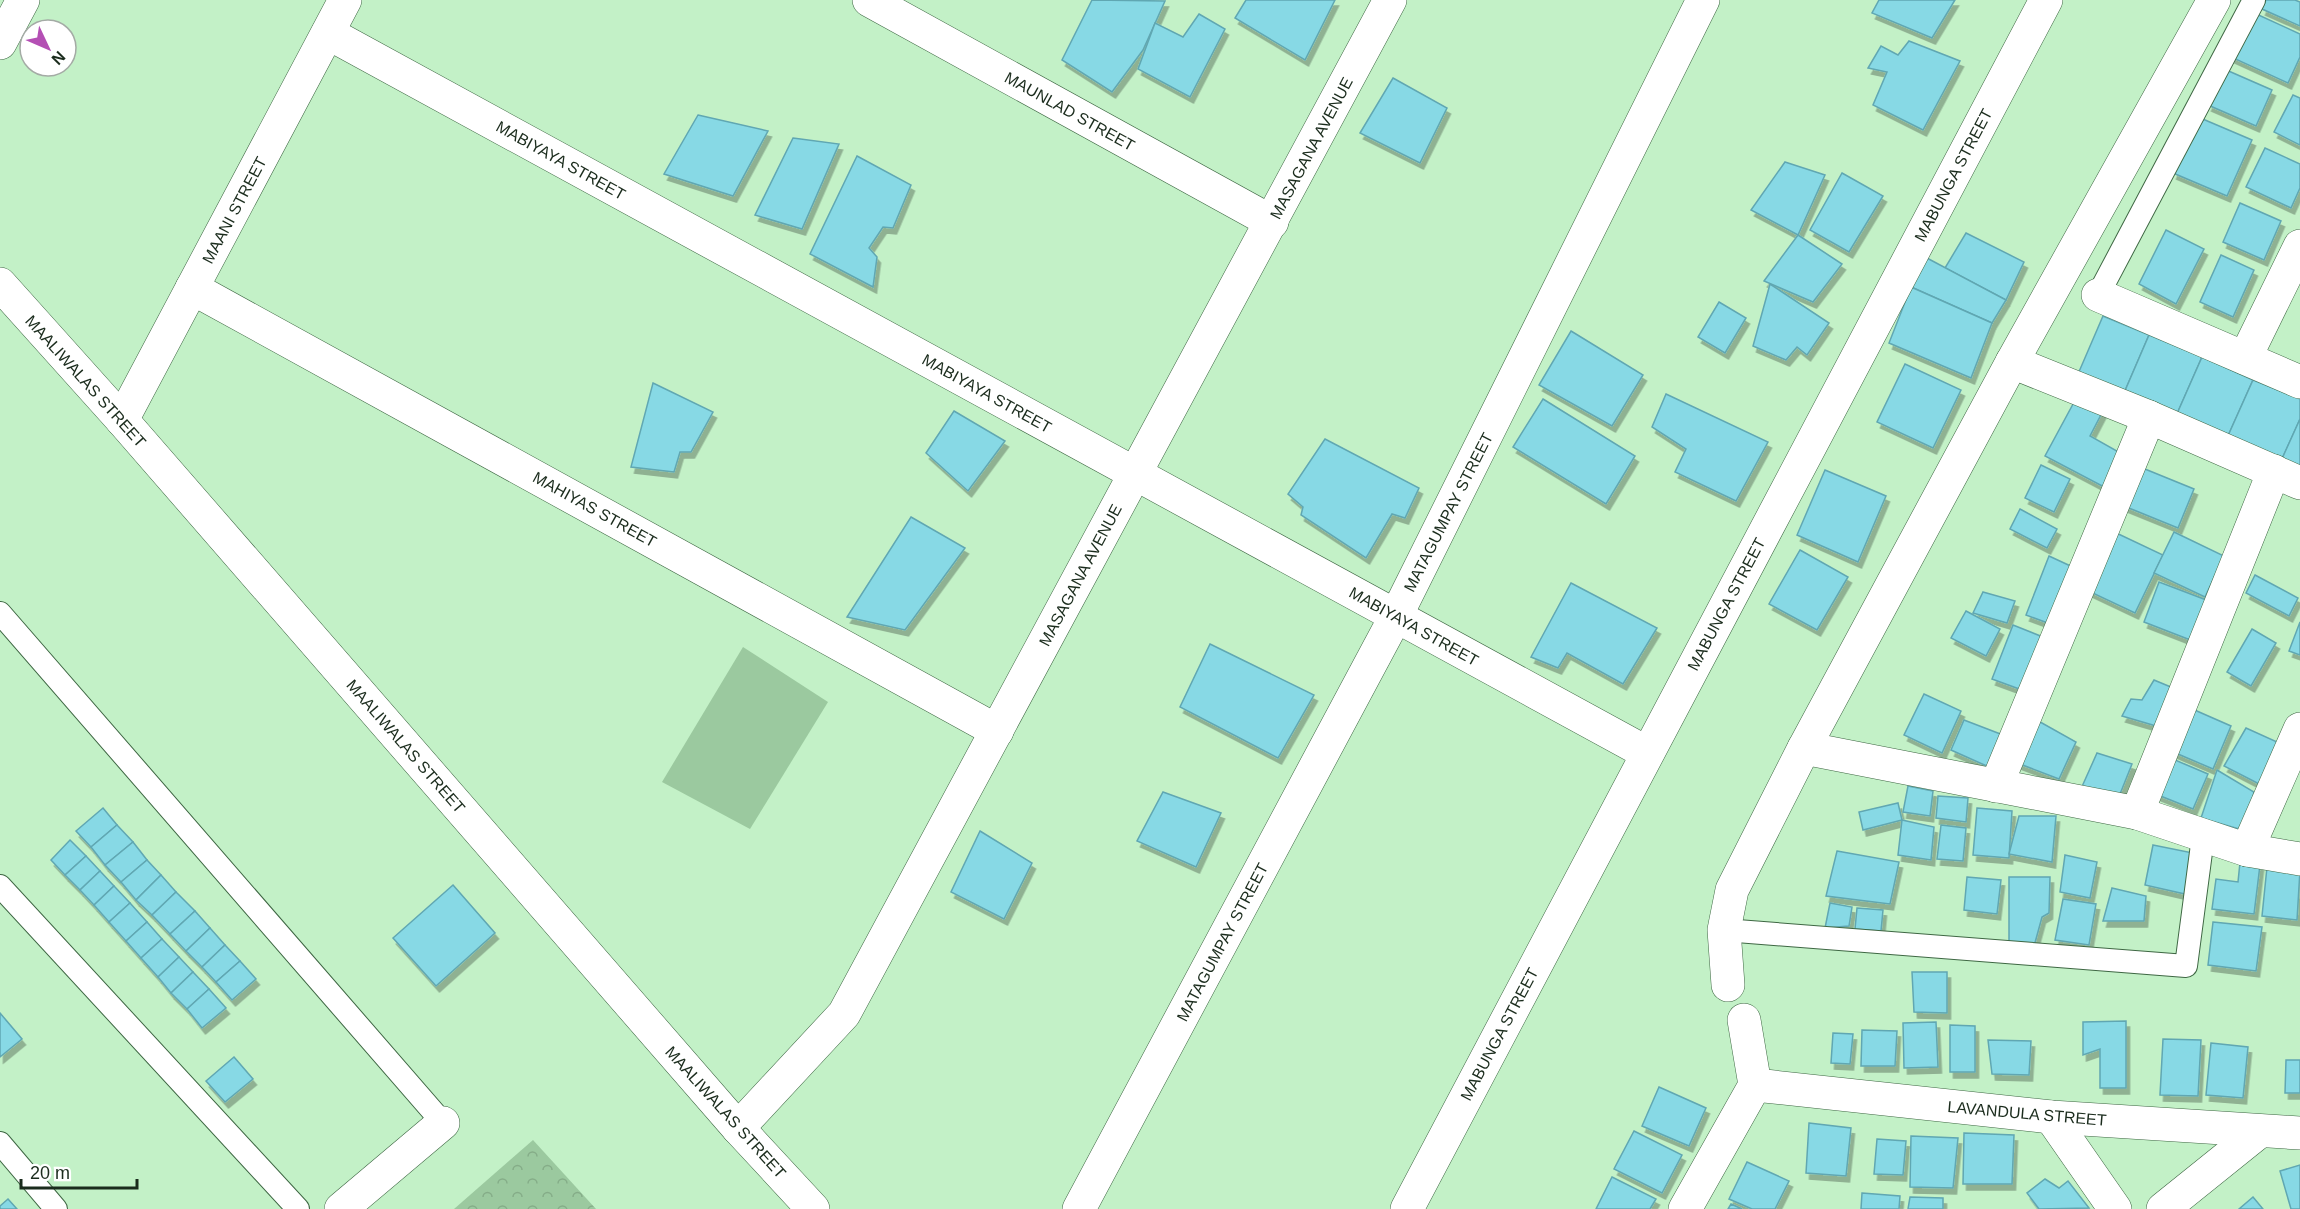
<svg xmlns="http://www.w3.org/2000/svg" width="2300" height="1209" viewBox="0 0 2300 1209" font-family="Arial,sans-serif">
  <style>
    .green { fill: #9bc99f }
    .forest { fill: url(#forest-crowns) }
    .building { fill: #87d9e5; stroke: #60a7b2; stroke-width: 1.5; filter: url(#shadow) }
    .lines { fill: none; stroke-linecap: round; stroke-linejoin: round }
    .service-casing { stroke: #3e6743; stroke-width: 24 }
    .minor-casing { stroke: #3e6743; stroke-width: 34 }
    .service { stroke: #fff; stroke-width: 22 }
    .minor { stroke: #fff; stroke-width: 33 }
    .labels { text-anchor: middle; stroke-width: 4.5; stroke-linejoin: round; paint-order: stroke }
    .street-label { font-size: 16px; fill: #1b2c1d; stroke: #fff }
  </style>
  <defs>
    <pattern id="forest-crowns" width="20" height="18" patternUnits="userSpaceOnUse" patternTransform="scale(1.5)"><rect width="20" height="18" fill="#9bc99f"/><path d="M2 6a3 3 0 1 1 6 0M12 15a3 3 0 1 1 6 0" fill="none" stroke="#85ad88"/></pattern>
    <filter id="shadow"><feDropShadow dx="3.5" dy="6" stdDeviation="0" flood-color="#0004"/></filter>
  </defs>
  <rect width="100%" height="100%" fill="#c3f1c7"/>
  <path class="green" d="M743,647L828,702L750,829L662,782Z"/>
  <path class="forest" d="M533,1140L596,1209H454Z"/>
  <g class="building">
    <path d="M1092,0L1165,1L1143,50L1112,92L1062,60Z"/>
    <path d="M1246,0H1335L1305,60L1235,18Z"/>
    <path d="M1879,0H1955L1932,38L1872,13Z"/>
    <path d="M2266,0H2295L2300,2V26L2262,9Z"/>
    <path d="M2252,12L2300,34V57L2288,83L2231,57Z"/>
    <path d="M1199,14L1225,29L1190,97L1138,69L1155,23L1183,37Z"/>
    <path d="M1909,41L1960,61L1923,130L1873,105L1887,72L1868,68L1881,46L1898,55Z"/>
    <path d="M2224,69L2272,90L2256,126L2208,105Z"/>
    <path d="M1393,78L1447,108L1420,163L1360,133Z"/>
    <path d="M2293,95L2300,98V145L2274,132Z"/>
    <path d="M698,115L768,131L733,196L664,174Z"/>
    <path d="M2198,117L2252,140L2227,196L2173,173Z"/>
    <path d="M793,138L839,144L802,229L755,215Z"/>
    <path d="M2265,148L2300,164V188L2291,208L2246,187Z"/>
    <path d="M857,156L911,185L893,228L883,227L869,248L877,257L873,287L810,254Z"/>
    <path d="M1785,162L1825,175L1798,235L1751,210Z"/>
    <path d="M1842,173L1883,196L1849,252L1810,230Z"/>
    <path d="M2240,203L2281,221L2264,260L2223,242Z"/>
    <path d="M2166,230L2204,249L2176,304L2139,284Z"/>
    <path d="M1966,233L2024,262L2006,300L1945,268Z"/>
    <path d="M1798,235L1842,264L1813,302L1764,281Z"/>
    <path d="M2221,255L2254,270L2233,317L2200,302Z"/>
    <path d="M1925,257L2006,300L1992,323L1911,287Z"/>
    <path d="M1770,284L1829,323L1807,355L1797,347L1786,360L1753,346Z"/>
    <path d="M1911,287L1992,323L1971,378L1889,343Z"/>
    <path d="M1719,302L1746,318L1725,353L1698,337Z"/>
    <path d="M2103,316L2149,335L2124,393L2078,374Z"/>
    <path d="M1571,331L1643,375L1612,426L1539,385Z"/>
    <path d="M2149,335L2202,357L2176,416L2124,393Z"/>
    <path d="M2202,357L2253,380L2227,438L2176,416Z"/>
    <path d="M1905,364L1961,390L1933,448L1877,422Z"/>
    <path d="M2253,380L2300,399V419L2281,461L2227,438Z"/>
    <path d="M653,383L713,412L691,452H680L674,472L631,467Z"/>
    <path d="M2079,393L2105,407L2090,436L2124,455L2106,488L2045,456Z"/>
    <path d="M1666,394L1768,442L1736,501L1675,472L1686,449L1652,427Z"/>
    <path d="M1543,399L1635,456L1606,504L1513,447Z"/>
    <path d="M954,411L1005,441L968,491L926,453Z"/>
    <path d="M2300,419V469L2281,461Z"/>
    <path d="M1325,439L1419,488L1405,518L1392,514L1366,558L1301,515L1303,507L1288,494Z"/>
    <path d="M2041,465L2070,479L2054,512L2025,498Z"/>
    <path d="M2140,467L2194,489L2178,528L2124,506Z"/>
    <path d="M1825,470L1886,496L1858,562L1797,535Z"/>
    <path d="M2020,509L2057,529L2047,548L2010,529Z"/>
    <path d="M911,517L965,548L905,630L847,617Z"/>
    <path d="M2110,530L2163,555L2135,613L2082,588Z"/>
    <path d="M2174,532L2224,556L2205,597L2154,573Z"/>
    <path d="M1800,550L1848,577L1817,630L1769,604Z"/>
    <path d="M2049,556L2077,569L2056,626L2026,615Z"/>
    <path d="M2255,575L2298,598L2289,616L2246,593Z"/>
    <path d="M2159,582L2209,601L2193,641L2144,622Z"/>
    <path d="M1571,583L1657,628L1623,684L1567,653L1558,668L1531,657Z"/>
    <path d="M1983,592L2015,601L2007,623L1973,613Z"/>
    <path d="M1966,611L2000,629L1986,656L1951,638Z"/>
    <path d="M2300,622V655L2289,651Z"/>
    <path d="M2013,625L2043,637L2022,690L1992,679Z"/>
    <path d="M2252,629L2276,643L2251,686L2227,672Z"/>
    <path d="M1210,644L1314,695L1278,758L1180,707Z"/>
    <path d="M2154,680L2178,690L2163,728L2122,716L2131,699L2142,700Z"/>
    <path d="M1924,694L1961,711L1942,753L1904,735Z"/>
    <path d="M2190,708L2231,726L2213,769L2171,751Z"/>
    <path d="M2033,718L2076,742L2059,779L2012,761Z"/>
    <path d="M1964,720L2003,735L1989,767L1951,750Z"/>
    <path d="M2246,728L2286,746L2265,787L2224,766Z"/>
    <path d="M2097,753L2132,764L2120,794L2080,791Z"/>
    <path d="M2168,757L2208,774L2193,809L2153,793Z"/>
    <path d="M2217,770L2254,792L2246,831L2201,818Z"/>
    <path d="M1908,786L1933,791L1930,816L1903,812Z"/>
    <path d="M1163,792L1221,813L1196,867L1137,841Z"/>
    <path d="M1938,796L1968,798L1966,822L1936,818Z"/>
    <path d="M1898,803L1902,820L1863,830L1859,812Z"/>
    <path d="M103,808L117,825L91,847L76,831Z"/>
    <path d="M1977,808L2012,811L2009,858L1973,855Z"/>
    <path d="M2019,816H2056L2052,862L2009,854Z"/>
    <path d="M1902,820L1934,827L1931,860L1898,855Z"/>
    <path d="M117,825L133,842L105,865L91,847Z"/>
    <path d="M1941,825L1966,828L1963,861L1937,859Z"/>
    <path d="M980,831L1032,863L1004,919L951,892Z"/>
    <path d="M70,840L86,856L65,875L51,860Z"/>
    <path d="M133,842L147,860L121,882L105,865Z"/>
    <path d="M2153,845L2193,853L2185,894L2145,885Z"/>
    <path d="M1837,851L1899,862L1890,904L1826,896Z"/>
    <path d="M2065,855L2097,862L2090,898L2060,892Z"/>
    <path d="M86,856L100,871L80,890L65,875Z"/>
    <path d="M147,860L161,875L136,900L121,882Z"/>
    <path d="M2240,862L2260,865L2254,914L2212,909L2216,879L2238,882Z"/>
    <path d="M2267,867L2300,870L2297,920L2262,916Z"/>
    <path d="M100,871L114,886L94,905L80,890Z"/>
    <path d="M161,875L176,892L152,915L136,900Z"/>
    <path d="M1967,877L2001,880L1997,914L1964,910Z"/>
    <path d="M2009,877H2050L2049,913L2042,917L2033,950L2009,944Z"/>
    <path d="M453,885L495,933L436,986L393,938Z"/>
    <path d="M114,886L130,903L109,922L94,905Z"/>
    <path d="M2112,888L2146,896L2144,921H2103Z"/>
    <path d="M176,892L195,911L170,934L152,915Z"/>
    <path d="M2063,899L2096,904L2089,945L2055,940Z"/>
    <path d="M130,903L147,922L126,941L109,922Z"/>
    <path d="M1830,903L1852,907L1849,926L1825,928Z"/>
    <path d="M1857,908L1883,910L1881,931L1855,929Z"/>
    <path d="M195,911L210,928L186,951L170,934Z"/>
    <path d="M147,922L162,939L141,958L126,941Z"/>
    <path d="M2213,922L2262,927L2256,971L2208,965Z"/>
    <path d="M210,928L225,945L202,967L186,951Z"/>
    <path d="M162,939L179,957L158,977L141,958Z"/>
    <path d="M225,945L240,961L216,982L202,967Z"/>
    <path d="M179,957L193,972L171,993L158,977Z"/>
    <path d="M240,961L256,979L232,1000L216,982Z"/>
    <path d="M193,972L209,989L187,1009L171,993Z"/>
    <path d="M1912,972H1947V1013L1914,1012Z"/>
    <path d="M209,989L226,1008L202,1028L187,1009Z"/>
    <path d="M0,1013L22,1039L0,1057Z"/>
    <path d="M2126,1021V1088H2100V1049L2083,1055V1022Z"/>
    <path d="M1936,1022L1938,1067L1904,1068L1903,1023Z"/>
    <path d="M1950,1025L1975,1026V1072H1950Z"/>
    <path d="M1862,1030L1897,1031L1895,1066H1861Z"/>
    <path d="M1833,1033L1853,1034L1850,1064L1831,1063Z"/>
    <path d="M2163,1039L2201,1040L2198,1096L2160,1095Z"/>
    <path d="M1988,1040L2031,1041L2029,1075L1992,1074Z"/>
    <path d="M2211,1043L2248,1047L2243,1098L2206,1095Z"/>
    <path d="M234,1057L253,1079L225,1102L206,1081Z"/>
    <path d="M2286,1060H2300V1093H2285Z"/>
    <path d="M1659,1087L1706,1108L1689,1146L1642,1126Z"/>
    <path d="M1809,1123L1851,1128L1846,1176L1806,1173Z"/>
    <path d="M1634,1131L1682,1155L1662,1193L1614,1169Z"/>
    <path d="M1964,1133L2014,1135L2012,1184H1963Z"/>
    <path d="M1911,1136L1958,1138L1953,1188L1910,1187Z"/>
    <path d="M1877,1139L1906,1141L1903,1175L1874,1174Z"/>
    <path d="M1747,1162L1789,1181L1775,1209H1752L1729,1199Z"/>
    <path d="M2300,1165V1209H2291L2280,1171Z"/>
    <path d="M1612,1177L1656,1199L1650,1209H1596Z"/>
    <path d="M2045,1179L2059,1188L2068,1181L2089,1208L2039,1209L2027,1193Z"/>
    <path d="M1862,1193L1900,1196L1899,1209H1861Z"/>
    <path d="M1910,1197L1943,1198V1209H1908Z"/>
    <path d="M2253,1197L2263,1209H2239Z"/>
    <path d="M8,1199L17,1209H0V1206Z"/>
    <path d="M1731,1204L1742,1209H1728Z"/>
  </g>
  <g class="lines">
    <g class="service-casing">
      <g id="service">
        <path d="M2098,295L2254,0"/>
        <path d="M0,613L443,1123"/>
        <path d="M0,886L298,1209"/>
        <path d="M1724,930L2186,966L2203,837"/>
        <path d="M0,1143L56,1209"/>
      </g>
    </g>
    <g class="minor-casing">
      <g id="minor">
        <path d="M869,0L1272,222"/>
        <path d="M328,33L1647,753"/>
        <path d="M0,43L23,0"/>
        <path d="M0,284L122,420L738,1128L813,1209"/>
        <path d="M192,288L997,731"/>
        <path d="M2098,295L2300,382"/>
        <path d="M2245,358L2300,246"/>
        <path d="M2012,362L2149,417L2300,483"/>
        <path d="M122,420L345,0"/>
        <path d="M1804,748L2137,813L2247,850L2300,859"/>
        <path d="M1996,786L2149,417"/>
        <path d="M2137,813L2274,471"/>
        <path d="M2247,850L2300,729"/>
        <path d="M1728,985L1724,930L1732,890L1804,748L2012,362L2214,0"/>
        <path d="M1755,1085L2051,1117L2300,1133"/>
        <path d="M2051,1117L2115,1209"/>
        <path d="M738,1128L844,1014L1390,0"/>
        <path d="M341,1209L443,1123"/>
        <path d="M1079,1209L1396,616L1703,0"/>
        <path d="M1407,1209L2046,0"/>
        <path d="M1685,1209L1755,1085L1744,1020"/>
        <path d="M2163,1209L2260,1131"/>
      </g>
    </g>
    <use href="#service" class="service"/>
    <use href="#minor" class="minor"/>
  </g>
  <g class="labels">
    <g class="street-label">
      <text transform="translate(1070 111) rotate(29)" y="6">MAUNLAD STREET</text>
      <text transform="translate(1311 148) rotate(-62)" y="6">MASAGANA AVENUE</text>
      <text transform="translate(561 160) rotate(29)" y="6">MABIYAYA STREET</text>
      <text transform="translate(1953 175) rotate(-62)" y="6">MABUNGA STREET</text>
      <text transform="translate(234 210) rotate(-62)" y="6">MAANI STREET</text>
      <text transform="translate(86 381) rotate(48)" y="6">MAALIWALAS STREET</text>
      <text transform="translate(987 393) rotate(29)" y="6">MABIYAYA STREET</text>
      <text transform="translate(595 509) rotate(29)" y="6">MAHIYAS STREET</text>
      <text transform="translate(1448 512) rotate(-63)" y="6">MATAGUMPAY STREET</text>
      <text transform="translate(1080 575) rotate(-62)" y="6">MASAGANA AVENUE</text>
      <text transform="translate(1726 604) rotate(-62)" y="6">MABUNGA STREET</text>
      <text transform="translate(1414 626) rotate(29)" y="6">MABIYAYA STREET</text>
      <text transform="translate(406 746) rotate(49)" y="6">MAALIWALAS STREET</text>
      <text transform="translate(1222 942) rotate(-62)" y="6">MATAGUMPAY STREET</text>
      <text transform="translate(1499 1034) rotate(-62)" y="6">MABUNGA STREET</text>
      <text transform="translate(726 1112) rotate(48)" y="6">MAALIWALAS STREET</text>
      <text transform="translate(2027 1113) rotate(5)" y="6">LAVANDULA STREET</text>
    </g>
  </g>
  <g transform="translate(48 48) rotate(134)"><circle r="28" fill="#ffffff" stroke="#a4aba5" stroke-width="1.5"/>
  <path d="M0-4.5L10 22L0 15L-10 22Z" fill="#b44fb4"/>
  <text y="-9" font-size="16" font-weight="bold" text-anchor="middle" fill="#1b2c1d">N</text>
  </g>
  <path d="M21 1179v9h116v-9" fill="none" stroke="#1b2c1d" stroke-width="3"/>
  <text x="30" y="1179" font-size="18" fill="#1b2c1d" stroke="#ffffff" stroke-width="4.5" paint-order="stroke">20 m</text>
</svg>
